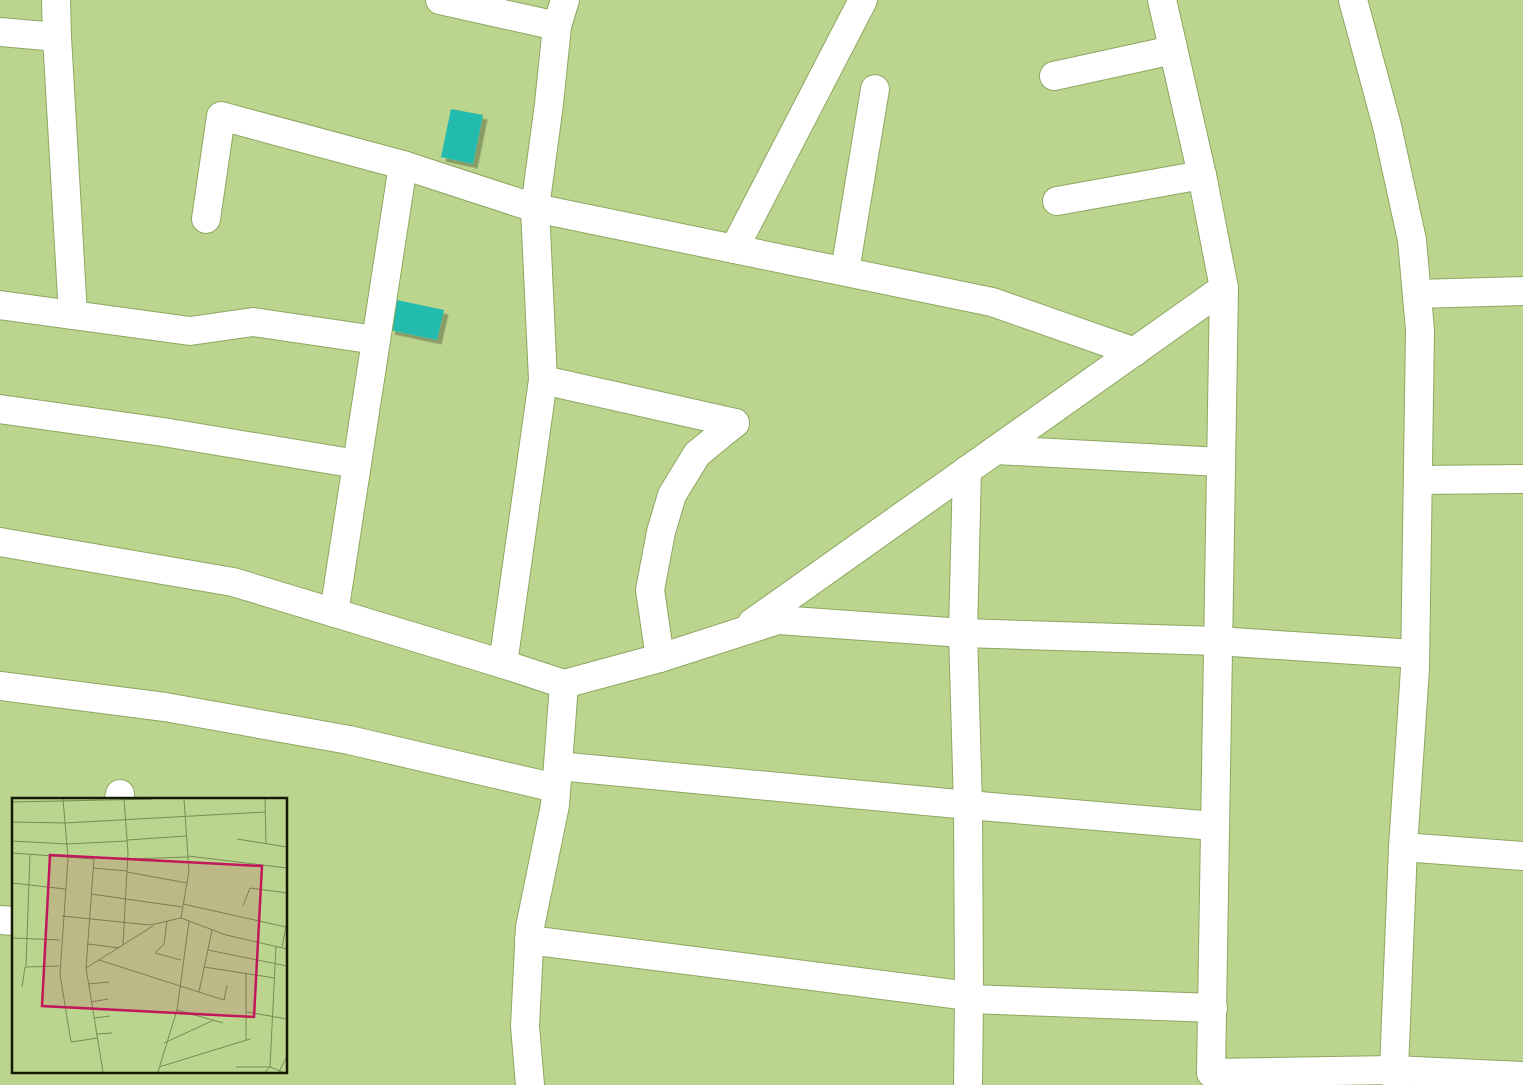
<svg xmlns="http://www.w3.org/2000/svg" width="1523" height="1085" viewBox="0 0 1523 1085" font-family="'PT Sans',sans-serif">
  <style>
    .building { fill: #21bbad; filter: url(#shadow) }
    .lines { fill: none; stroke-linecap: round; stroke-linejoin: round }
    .minor-casing { stroke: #8ea762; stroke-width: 30 }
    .minor { stroke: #fff; stroke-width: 28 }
    .inset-road { fill: none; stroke: #788b56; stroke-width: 1 }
    .view { fill: #c2185b; fill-opacity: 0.15; stroke: #c2185b; stroke-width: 2.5 }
    .inset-edge { fill: none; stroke: #131c02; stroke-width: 2.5 }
  </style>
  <defs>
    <filter id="shadow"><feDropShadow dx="4.5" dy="4.5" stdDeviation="0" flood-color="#0004"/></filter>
  </defs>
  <rect width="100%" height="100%" fill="#bbd58e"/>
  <g class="building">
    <path d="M451,109L483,115L473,164L441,157Z"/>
    <path d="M397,300L444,310L437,340L390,330Z"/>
  </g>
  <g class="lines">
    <g class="minor-casing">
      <g id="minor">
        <path d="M56,0L57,37L73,315"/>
        <path d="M440,0L557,26"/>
        <path d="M1162,0L1202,175L1224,288L1211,1073L1394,1070L1523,1076"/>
        <path d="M1353,0L1387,126L1412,240L1420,330L1415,669L1403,847L1394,1070L1397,1085"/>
        <path d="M0,32L57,37"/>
        <path d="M1054,76L1173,50"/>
        <path d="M1057,201L1202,175"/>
        <path d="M206,219L221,116L403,165L535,208L992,302L1135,352"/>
        <path d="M734,249L863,0"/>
        <path d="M845,271L875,89"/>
        <path d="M1417,294L1523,291"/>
        <path d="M0,305L190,331L253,322L376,340"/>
        <path d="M543,380L735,423"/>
        <path d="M0,409L163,432L357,464"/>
        <path d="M996,450L1221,462"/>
        <path d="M967,470L963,633L968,805L969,999L968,1085"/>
        <path d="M1418,480L1523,479"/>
        <path d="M0,542L233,582L503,664L564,684L555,805L530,927L525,1026L530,1085"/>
        <path d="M334,613L403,165"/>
        <path d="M752,623L1224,288"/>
        <path d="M660,658L650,590L661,532L672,495L697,454L735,423"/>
        <path d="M503,664L543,380L535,208L549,104L557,26L565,0"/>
        <path d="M564,684L660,658L778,620L963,633L1217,641L1415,654"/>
        <path d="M0,686L165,707L349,740L556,788"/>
        <path d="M558,766L968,805L1214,826"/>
        <path d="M119,799L120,794"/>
        <path d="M1403,847L1523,856"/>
        <path d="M0,920L14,921"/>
        <path d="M529,940L969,996"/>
        <path d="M969,999L1213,1008"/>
      </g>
    </g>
    <use href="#minor" class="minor"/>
  </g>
  <g transform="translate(12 798)">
    <rect width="275" height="275" fill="#bbd58e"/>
    <path class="inset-road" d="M51,1L56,60L48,176L59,244L86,240M172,1L177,73L169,120L214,137L275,151M253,1L254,46M0,4L141,1M0,24L53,25L253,14M225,41L275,49M115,42L174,38M0,43L55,46L115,43M0,55L82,61L74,170L91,274M176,58L275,70M116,61L176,59M81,70L115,73M115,74L175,85M0,85L53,91M79,96L170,109M171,106L274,129M231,108L238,90L275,95M50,118L138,127L169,120M0,140L48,142M76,146L107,150M111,147L116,55L112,1M270,149L275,124M196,152L275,168M143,155L152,146L155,123M143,155L169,162M87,162L212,202L215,187M14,168L18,57M192,169L263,180M74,170L141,128M76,186L97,184M10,189L13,169L47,168M187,194L200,132M79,204L96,201M165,212L211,225M235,214L275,221M82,220L98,218M85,236L100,235M234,242V175M152,245L202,222M147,269L238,241M224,269H258L271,274M146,274L165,212L177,123M253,274L258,269L264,148M267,274L275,258"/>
    <path class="view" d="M38,57L250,68L242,219L30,208Z"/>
    <rect width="275" height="275" class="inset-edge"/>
  </g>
</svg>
